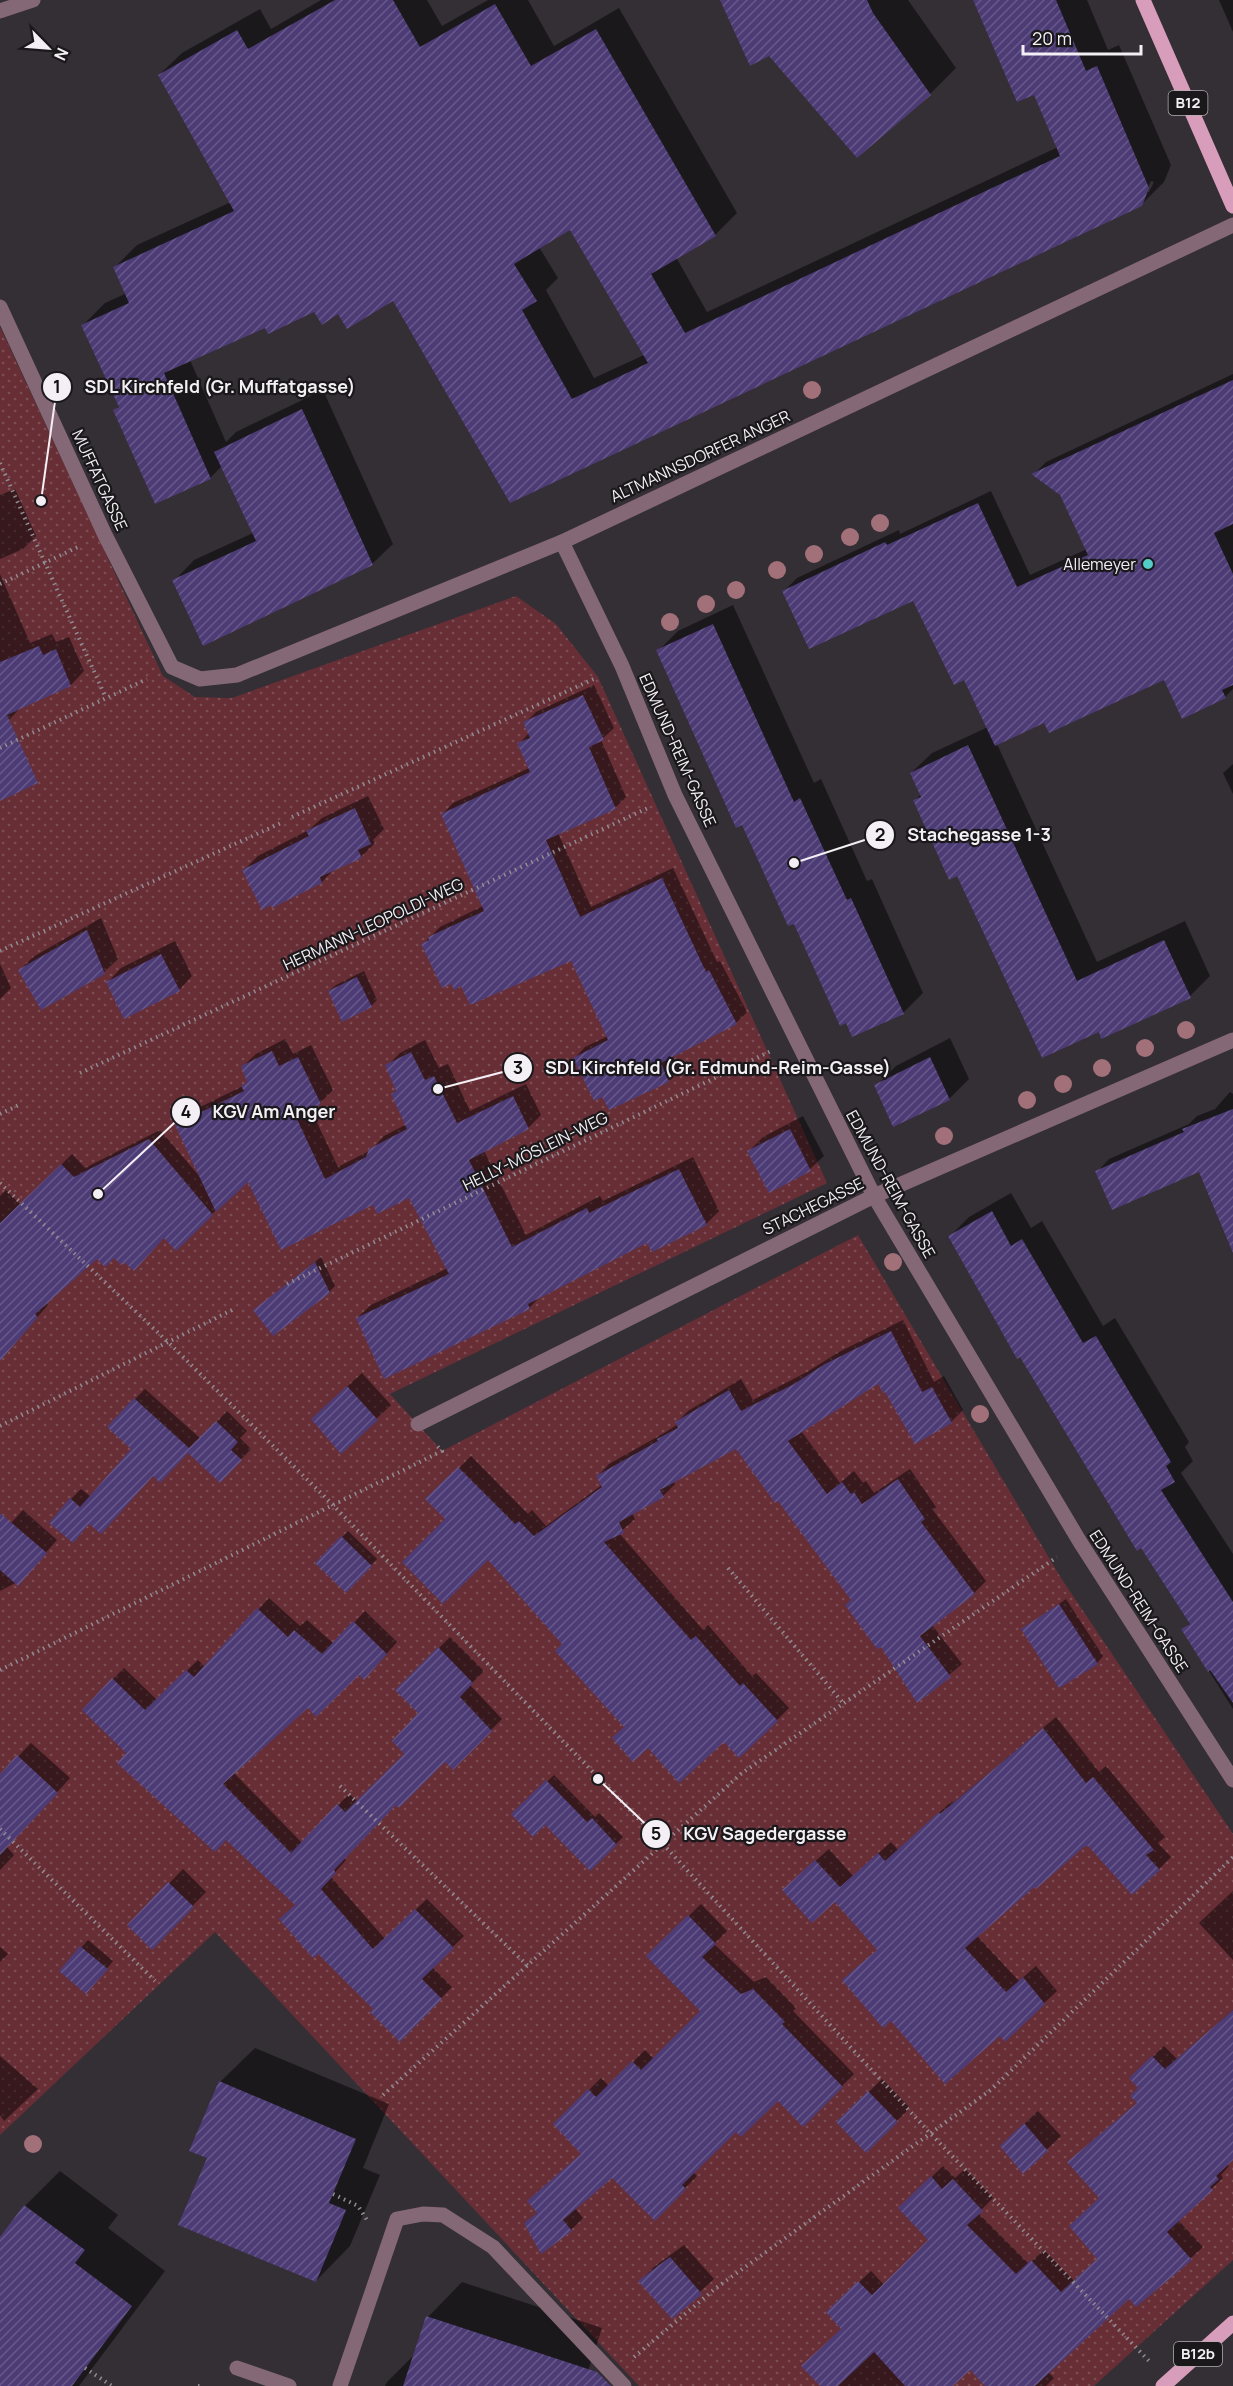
<svg xmlns="http://www.w3.org/2000/svg" width="1233" height="2386" viewBox="0 0 1233 2386" font-family="Manrope,sans-serif">
  <style>
    .grass { fill: url(#grass-dots) }
    .shadow { fill: #0007; fill-rule: evenodd }
    .building { fill: url(#building-hatch); fill-rule: evenodd }
    .lines { fill: none; stroke-linecap: round; stroke-linejoin: round }
    .path { stroke: #928d93; stroke-width: 4; stroke-dasharray: 1.5 4.5; stroke-linecap: butt }
    .lane { stroke: #856876; stroke-width: 15 }
    .street { stroke: #856876; stroke-width: 15 }
    .primary { stroke: #d99dbc; stroke-width: 15 }
    .tree { fill: #a27078 }
    .poi-dot { fill: #54cdc8; stroke: #1a181b; stroke-width: 2 }
    .labels { text-anchor: middle; stroke-width: 4.5; stroke-linejoin: round; paint-order: stroke }
    .shield { fill: #1a181b; stroke: #b2aeb3; stroke-width: 1.5 }
    .shield-label { font-size: 15px; font-weight: bold; fill: #f3eff4 }
    .street-label { font-size: 16px; fill: #f3eff4; stroke: #1a181b }
    .poi-label { font-size: 16px; fill: #f3eff4; stroke: #1a181b; text-anchor: end }
    .leader { fill: none; stroke: #f3eff4; stroke-width: 2 }
    .callout-dot { fill: #f3eff4; stroke: #1a181b; stroke-width: 2 }
    .mark-label { font-size: 18px; text-anchor: middle; font-weight: bold; fill: #111 }
    .callout-label { font-size: 18px; text-anchor: middle; font-weight: bold; fill: #f3eff4; stroke: #1a181b; stroke-width: 4.5; stroke-linejoin: round; paint-order: stroke }
  </style>
  <defs>
    <pattern id="grass-dots" width="8" height="8" patternUnits="userSpaceOnUse" patternTransform="scale(1.5)"><rect width="8" height="8" fill="#672e36"/><path d="M2 2h.1M6 6h.1" fill="none" stroke="#7d4d54" stroke-width="1.8" stroke-linecap="round"/></pattern>
    <pattern id="building-hatch" width="6" height="6" patternUnits="userSpaceOnUse" patternTransform="scale(1.5)"><rect width="6" height="6" fill="#4c3b75"/><path d="M-1 1l2-2M0 6l6-6M5 7l2-2" fill="none" stroke="#665889"/></pattern>
  </defs>
  <rect width="100%" height="100%" fill="#342e35"/>
  <path class="grass" d="M0,327L163,676L195,697L232,698L516,596L556,624L598,677L827,1183L390,1394L442,1451L858,1235L1061,1578L1233,1834V2260L1094,2386H639L215,1932L0,2135Z"/>
  <g class="shadow">
    <path d="M321,0H427L442,26L488,0H528L554,46L619,8L737,213L715,235L676,257L707,312L1058,147L1035,93L974,0H1087L1108,50L1119,45L1171,165L1164,182L1141,205L510,501L394,299L339,312L314,310L265,326L190,360L226,442L236,432L323,390L393,544L372,564L203,644L174,581L194,560L253,533L222,466L210,478L115,410L120,405L83,325L105,303L127,293L115,267L137,245L231,202L159,75L182,53L260,9L271,29ZM1151,181L1154,182L1149,192H1146ZM570,228L644,355L594,378L546,290L558,278L539,247Z"/>
    <path d="M721,0H908L956,68L930,94Z"/>
    <path d="M1219,0H1233V32Z"/>
    <path d="M1233,374V689L1225,697L1165,678L1045,721L997,744L1097,962L1185,921L1210,976L1190,996L1099,1030L958,874L915,801L921,794L911,773L932,753L988,727L965,678L914,599L784,591L797,578L899,530L900,534L991,491L1030,575L1087,549L1061,494L1034,474L1046,462Z"/>
    <path d="M15,489L36,536L23,549L0,559V495Z"/>
    <path d="M0,574L30,643L52,634L56,642L69,637L84,671L71,685L22,706L9,720L0,724Z"/>
    <path d="M733,605L814,783L821,779L867,881L872,879L923,993L903,1013L795,922L743,823L658,651L678,631Z"/>
    <path d="M594,685L614,728L601,740L626,797L615,808L558,833L591,907L673,868L717,962L720,961L747,1012L736,1023L673,1056L679,1070L668,1080L603,1095L575,1058L585,1047L608,1036L571,959L462,984L423,944L440,927L483,906L443,814L453,803L529,768L519,744L529,733L525,723L536,712Z"/>
    <path d="M1233,764V794L1223,773Z"/>
    <path d="M368,796L384,829L373,840L375,843L361,857L334,869L322,882L272,906L244,870L258,856L309,830L322,818Z"/>
    <path d="M101,918L118,959L104,972L41,1008L20,970L33,957Z"/>
    <path d="M175,941L192,976L179,990L108,982L121,968Z"/>
    <path d="M0,964L11,988L0,999Z"/>
    <path d="M364,971L377,1000L371,1006L329,991L336,985Z"/>
    <path d="M950,1038L969,1079L949,1099L876,1086L896,1066Z"/>
    <path d="M285,1039L293,1054L311,1045L333,1090L320,1103L310,1108L338,1167L371,1150L384,1136L407,1124L393,1094L397,1089L387,1066L400,1053L425,1040L439,1068L448,1064L470,1111L526,1084L541,1115L528,1128L484,1151L526,1235L600,1196L603,1201L693,1157L719,1211L706,1224L648,1241L541,1296L529,1308L357,1318L371,1305L448,1268L410,1196L373,1203L248,1179L176,1249L164,1236L124,1260L114,1256L97,1257L45,1303L48,1305L18,1339L0,1342V1196L6,1190L21,1205L72,1154L85,1168L160,1130L200,1177L176,1125L190,1112L243,1086L248,1081L242,1067L256,1054Z"/>
    <path d="M1230,1092L1233,1094V1209L1200,1170L1097,1172L1109,1159L1189,1124L1197,1116L1215,1109Z"/>
    <path d="M803,1116L824,1156L810,1169L749,1151L763,1137Z"/>
    <path d="M1011,1193L1031,1228L1042,1221L1103,1326L1115,1318L1189,1442L1185,1447L1193,1461L1181,1473L1233,1554V1709L1183,1630L1191,1622L950,1236L969,1217Z"/>
    <path d="M321,1257L335,1286L329,1292L255,1310Z"/>
    <path d="M903,1320L934,1382L944,1376L963,1410L951,1422L879,1381L801,1431L840,1483L854,1471L863,1483L866,1481L874,1493L910,1469L936,1507L933,1510L986,1581L974,1593L932,1625L962,1664L918,1701L853,1599L778,1499L736,1447L673,1481L675,1484L663,1496L632,1513L635,1519L619,1533L703,1630L708,1625L752,1676L756,1673L789,1708L777,1720L724,1740L648,1746L626,1726L564,1644L488,1558L428,1499L471,1456L528,1514L532,1510L546,1526L602,1485L598,1476L609,1464L666,1432L678,1424L677,1422L688,1411L741,1379L753,1400L807,1372L839,1352Z"/>
    <path d="M362,1373L391,1405L342,1451L326,1406Z"/>
    <path d="M145,1389L201,1439L227,1411L247,1431L240,1438L251,1449L220,1481L189,1451L153,1475L101,1532L71,1499L81,1489L91,1497L133,1449L135,1399Z"/>
    <path d="M23,1510L57,1540L21,1580L0,1591V1535Z"/>
    <path d="M348,1531L377,1559L346,1591L317,1563Z"/>
    <path d="M269,1598L300,1626L307,1620L334,1644L365,1611L397,1642L375,1667L359,1673L308,1706L234,1773L302,1843L349,1794L358,1802L407,1754L420,1713L397,1690L450,1637L484,1671L470,1685L502,1719L453,1768L445,1760L396,1803L344,1858L346,1860L331,1877L385,1939L427,1899L464,1936L432,1967L452,1987L400,2040L296,1905L227,1838L128,1753L113,1679L124,1668L157,1700L198,1660L205,1667Z"/>
    <path d="M1066,1599L1103,1656L1097,1663L1023,1629Z"/>
    <path d="M1056,1717L1099,1772L1106,1766L1165,1837L1158,1843L1171,1857L1159,1869L1088,1844L1083,1846L1034,1885L977,1936L1019,1981L1036,1966L1057,1991L1044,2003L1000,2034L879,1949L835,1900L796,1878L829,1849L853,1876L891,1842L898,1850L952,1801L953,1803Z"/>
    <path d="M31,1743L70,1778L7,1847L14,1855L0,1870V1776Z"/>
    <path d="M554,1775L595,1817L599,1813L623,1837L590,1869L545,1823L513,1814Z"/>
    <path d="M183,1869L206,1892L152,1947L129,1925Z"/>
    <path d="M1233,1891V1960L1199,1923Z"/>
    <path d="M701,1904L727,1931L714,1944L754,1982L766,1977L796,2008L793,2011L854,2074L803,2125L778,2099L737,2130L693,2172L697,2176L655,2219L612,2176L575,2208L583,2218L571,2230L526,2223L538,2212L529,2201L583,2153L555,2124L601,2078L609,2086L645,2050L654,2059L702,2011L648,1956Z"/>
    <path d="M88,1940L113,1961L93,1986L61,1971Z"/>
    <path d="M0,1947L8,1954L0,1962Z"/>
    <path d="M1233,2010V2158L1227,2164L1229,2166L1221,2175L1223,2178L1178,2220L1203,2247L1191,2258L1136,2305L1129,2296L1048,2372L1054,2378L1046,2386H988L970,2368L951,2386H822L843,2328L839,2301L871,2271L884,2285L930,2239L900,2208L943,2166L955,2178L965,2169L993,2198L978,2213L1029,2264L1044,2250L1074,2281L1099,2258L1101,2197L1069,2162L1138,2102L1141,2088L1131,2078L1164,2046L1177,2059Z"/>
    <path d="M255,2048L389,2104L363,2168L380,2175L350,2246L316,2281L209,2157L220,2082Z"/>
    <path d="M0,2056L38,2089L4,2121L0,2115Z"/>
    <path d="M882,2079L910,2108L866,2151L838,2122Z"/>
    <path d="M1038,2111L1061,2136L1023,2172L1015,2133Z"/>
    <path d="M60,2171L118,2215L108,2228L165,2271L79,2386H0V2240L25,2206Z"/>
    <path d="M684,2245L714,2279L672,2317L640,2281L654,2267Z"/>
    <path d="M462,2282L602,2328L583,2386H385L387,2382L415,2354L428,2317Z"/>
  </g>
  <g class="building">
    <path d="M335,0H393L420,47L495,4L531,66L596,29L716,236L651,274L685,333L1060,156L1034,95L1017,102L973,0H1056L1086,71L1097,66L1149,188L1142,206L510,503L393,301L347,329L338,314L322,325L314,312L268,334L265,328L164,373L211,479L155,504L113,410L119,407L81,325L129,303L113,267L234,211L158,75L237,30L248,49ZM570,230L648,363L572,399L522,310L537,301L514,264Z"/>
    <path d="M720,0H867L873,13L931,95L857,158L769,56L750,66Z"/>
    <path d="M1233,380V524L1214,533L1233,574V685L1222,690L1226,698L1182,719L1164,680L1049,733L1044,723L995,746L964,680L954,685L913,601L809,649L782,591L885,542L887,545L978,503L1017,587L1088,555L1060,495L1031,474Z"/>
    <path d="M302,409L373,565L203,646L172,580L256,541L214,452Z"/>
    <path d="M713,624L794,802L800,798L847,900L851,898L904,1014L852,1037L846,1023L840,1026L794,924L788,926L742,825L736,828L656,650Z"/>
    <path d="M39,646L43,655L56,649L71,686L7,715L38,783L0,801V662Z"/>
    <path d="M583,695L604,740L589,747L616,809L546,840L580,917L662,878L706,972L709,970L737,1024L661,1063L669,1082L609,1110L602,1097L594,1101L573,1058L608,1040L571,961L470,1005L461,986L454,990L451,984L442,988L421,944L429,940L428,937L484,911L441,814L530,772L517,743L530,738L523,722Z"/>
    <path d="M968,745L1077,981L1164,940L1191,998L1101,1039L1099,1032L1042,1058L957,876L949,880L913,800L921,797L910,773Z"/>
    <path d="M355,808L371,844L358,850L362,858L320,877L322,883L272,908L270,905L262,910L242,870L309,836L306,831Z"/>
    <path d="M87,930L105,974L41,1010L18,970Z"/>
    <path d="M161,954L180,991L124,1019L106,982Z"/>
    <path d="M357,977L372,1007L342,1022L328,991Z"/>
    <path d="M272,1051L279,1066L298,1057L321,1104L296,1117L325,1179L366,1157L369,1149L407,1129L391,1094L396,1091L385,1065L411,1052L425,1080L434,1076L457,1123L513,1096L529,1129L469,1160L512,1247L587,1208L589,1213L679,1169L707,1225L652,1252L647,1243L528,1304L530,1309L384,1379L356,1318L449,1274L409,1198L377,1214L373,1205L281,1250L248,1182L216,1212L175,1125L244,1091L241,1086L247,1082L241,1066Z"/>
    <path d="M930,1057L950,1100L893,1127L874,1085Z"/>
    <path d="M1233,1109V1253L1199,1172L1112,1210L1095,1171L1184,1132L1182,1129Z"/>
    <path d="M790,1129L811,1171L769,1193L747,1151Z"/>
    <path d="M149,1139L213,1215L176,1251L164,1238L134,1271L124,1262L121,1265L114,1258L105,1267L97,1259L35,1314L38,1317L0,1361V1223L61,1164L74,1177Z"/>
    <path d="M992,1211L1011,1246L1022,1239L1083,1343L1096,1336L1171,1462L1166,1466L1175,1482L1161,1490L1233,1602V1703L1210,1670L1208,1672L1181,1629L1190,1624L1141,1548L1137,1551L1020,1357L1017,1359L948,1236Z"/>
    <path d="M315,1262L330,1293L273,1336L253,1310Z"/>
    <path d="M891,1331L922,1392L932,1387L952,1423L915,1444L885,1392L883,1393L878,1384L788,1441L827,1494L842,1482L851,1494L854,1492L862,1504L898,1479L925,1519L921,1522L975,1594L920,1636L951,1677L917,1703L881,1647L877,1649L845,1605L851,1600L778,1501L775,1503L736,1449L660,1490L664,1497L619,1522L624,1533L604,1542L691,1640L696,1636L740,1686L743,1683L778,1721L739,1758L724,1742L679,1783L648,1748L633,1762L612,1738L624,1727L555,1651L562,1644L488,1560L443,1604L402,1562L445,1519L425,1499L458,1467L515,1524L519,1521L534,1536L602,1487L596,1476L658,1441L657,1439L678,1428L675,1422L729,1390L741,1411L794,1384L825,1364Z"/>
    <path d="M347,1386L378,1420L341,1454L311,1419Z"/>
    <path d="M134,1398L189,1448L216,1421L238,1442L231,1450L242,1460L220,1483L188,1453L160,1483L153,1476L101,1534L89,1524L73,1543L49,1523L70,1498L80,1507L131,1449L107,1427Z"/>
    <path d="M0,1513L47,1553L18,1586L0,1570Z"/>
    <path d="M341,1536L372,1566L346,1593L315,1563Z"/>
    <path d="M1059,1604L1098,1664L1059,1688L1021,1629Z"/>
    <path d="M257,1608L288,1637L294,1630L322,1654L353,1621L387,1654L364,1680L359,1675L316,1717L308,1708L223,1784L291,1853L337,1804L345,1812L404,1754L392,1741L418,1713L395,1690L438,1647L473,1683L460,1697L492,1731L453,1770L445,1762L399,1808L396,1805L334,1870L336,1873L321,1889L373,1949L415,1909L454,1948L422,1979L442,1999L400,2042L370,2012L373,2009L318,1954L313,1958L279,1919L295,1905L226,1840L215,1852L117,1763L126,1753L82,1710L112,1678L145,1710L186,1670L194,1677Z"/>
    <path d="M1043,1728L1086,1783L1093,1777L1154,1850L1146,1855L1160,1870L1132,1895L1088,1846L1084,1847L1036,1889L1034,1887L965,1948L1006,1992L1023,1977L1045,2004L1005,2042L1000,2036L945,2084L891,2021L883,2028L842,1980L877,1950L835,1902L812,1923L782,1890L815,1860L840,1887L878,1853L885,1861L939,1812L940,1814Z"/>
    <path d="M17,1755L58,1793L0,1855V1774Z"/>
    <path d="M546,1780L587,1822L592,1818L617,1845L590,1871L545,1825L533,1837L511,1814Z"/>
    <path d="M168,1882L194,1907L152,1950L127,1925Z"/>
    <path d="M688,1915L716,1944L702,1957L741,1994L753,1989L785,2022L782,2024L843,2087L803,2127L778,2101L741,2137L736,2132L682,2185L686,2189L655,2221L612,2178L563,2220L572,2231L541,2254L524,2223L537,2213L527,2201L581,2154L553,2124L588,2089L596,2097L632,2061L641,2070L700,2011L646,1956Z"/>
    <path d="M80,1946L108,1969L86,1994L59,1971Z"/>
    <path d="M1233,2010V2160L1216,2176L1219,2179L1210,2187L1213,2190L1167,2232L1192,2260L1136,2307L1129,2299L1035,2386H985L970,2370L953,2386H905L874,2352L838,2386H820L801,2366L841,2329L826,2312L858,2281L872,2295L928,2240L898,2208L931,2176L942,2189L953,2179L983,2211L967,2225L1016,2274L1031,2260L1061,2292L1097,2259L1069,2226L1099,2198L1067,2162L1137,2103L1130,2096L1138,2088L1129,2078L1152,2056L1165,2069Z"/>
    <path d="M219,2081L356,2139L329,2203L346,2210L316,2282L178,2225L207,2158L189,2151Z"/>
    <path d="M868,2091L898,2122L866,2153L836,2122Z"/>
    <path d="M1024,2123L1048,2151L1023,2174L1000,2146Z"/>
    <path d="M24,2205L85,2250L75,2263L132,2306L72,2386H0V2237Z"/>
    <path d="M670,2257L702,2294L672,2319L638,2281Z"/>
    <path d="M426,2316L597,2372L611,2386H403Z"/>
  </g>
  <g class="lines">
    <g class="path">
      <path d="M0,463L106,698"/>
      <path d="M0,584L80,546"/>
      <path d="M0,748L147,679"/>
      <path d="M292,817L596,678"/>
      <path d="M0,951L281,823"/>
      <path d="M80,1073L650,807"/>
      <path d="M0,1114L19,1105"/>
      <path d="M0,1183L169,1343L332,1504L662,1843L929,2132L1149,2361"/>
      <path d="M287,1284L773,1050"/>
      <path d="M0,1426L236,1308"/>
      <path d="M728,1568L844,1704"/>
      <path d="M0,1670L442,1451L436,1445"/>
      <path d="M340,1786L528,1966"/>
      <path d="M0,1829L155,1981"/>
      <path d="M383,2095L742,1773L1057,1557"/>
      <path d="M333,2194L358,2206L367,2220"/>
      <path d="M634,2357L716,2288L992,2089L1233,1857"/>
      <path d="M85,2368L112,2386"/>
      <path d="M198,2386H201"/>
    </g>
    <g class="lane">
      <path d="M237,2368L289,2386"/>
      <path d="M340,2386L397,2219L423,2214L443,2215L493,2247L624,2386"/>
    </g>
    <g class="street">
      <path d="M0,11L33,0"/>
      <path d="M0,307L105,535L172,667L200,679L237,675L562,542L1233,225"/>
      <path d="M562,542L622,666L675,795L874,1196L1080,1542L1233,1780"/>
      <path d="M418,1424L874,1196L1233,1040"/>
    </g>
    <g class="primary">
      <path d="M1143,0L1233,206"/>
      <path d="M1163,2386L1233,2323"/>
    </g>
  </g>
  <g class="tree">
    <circle cx="812" cy="390" r="9"/>
    <circle cx="880" cy="523" r="9"/>
    <circle cx="850" cy="537" r="9"/>
    <circle cx="814" cy="554" r="9"/>
    <circle cx="777" cy="570" r="9"/>
    <circle cx="736" cy="590" r="9"/>
    <circle cx="706" cy="604" r="9"/>
    <circle cx="670" cy="622" r="9"/>
    <circle cx="1186" cy="1030" r="9"/>
    <circle cx="1145" cy="1048" r="9"/>
    <circle cx="1102" cy="1068" r="9"/>
    <circle cx="1063" cy="1084" r="9"/>
    <circle cx="1027" cy="1100" r="9"/>
    <circle cx="944" cy="1136" r="9"/>
    <circle cx="893" cy="1262" r="9"/>
    <circle cx="980" cy="1414" r="9"/>
    <circle cx="33" cy="2144" r="9"/>
  </g>
  <circle class="poi-dot" cx="1148" cy="564" r="6"/>
  <g class="labels">
    <g class="shield">
      <rect x="1168.5" y="91" width="39" height="24" rx="4.5"/>
      <rect x="1174" y="2342" width="48" height="24" rx="4.5"/>
    </g>
    <g class="shield-label">
      <text x="1188" y="108">B12</text>
      <text x="1198" y="2359">B12b</text>
    </g>
    <g class="street-label">
      <text transform="translate(700 456) rotate(-25)" y="6">ALTMANNSDORFER ANGER</text>
      <text transform="translate(100 480) rotate(65)" y="6">MUFFATGASSE</text>
      <text transform="translate(678 750) rotate(66)" y="6">EDMUND-REIM-GASSE</text>
      <text transform="translate(373 924) rotate(-25)" y="6">HERMANN-LEOPOLDI-WEG</text>
      <text transform="translate(535 1151) rotate(-26)" y="6">HELLY-MÖSLEIN-WEG</text>
      <text transform="translate(891 1184) rotate(61)" y="6">EDMUND-REIM-GASSE</text>
      <text transform="translate(813 1206) rotate(-26)" y="6">STACHEGASSE</text>
      <text transform="translate(1139 1601) rotate(57)" y="6">EDMUND-REIM-GASSE</text>
    </g>
    <g class="poi-label">
      <text x="1136" y="570">Allemeyer</text>
    </g>
  </g>
  <path class="leader" d="M41 501L57 387M794 863L880 835M438 1089L518 1068M98 1194L186 1112M598 1779L656 1834"/>
  <g class="callout-dot">
    <circle cx="41" cy="501" r="6"/>
    <circle cx="794" cy="863" r="6"/>
    <circle cx="438" cy="1089" r="6"/>
    <circle cx="98" cy="1194" r="6"/>
    <circle cx="598" cy="1779" r="6"/>
    <circle cx="57" cy="387" r="15"/>
    <circle cx="880" cy="835" r="15"/>
    <circle cx="518" cy="1068" r="15"/>
    <circle cx="186" cy="1112" r="15"/>
    <circle cx="656" cy="1834" r="15"/>
  </g>
  <g class="mark-label">
    <text x="57" y="393">1</text>
    <text x="880" y="841">2</text>
    <text x="518" y="1074">3</text>
    <text x="186" y="1118">4</text>
    <text x="656" y="1840">5</text>
  </g>
  <g class="callout-label">
    <text x="220" y="393">SDL Kirchfeld (Gr. Muffatgasse)</text>
    <text x="979" y="841">Stachegasse 1-3</text>
    <text x="718" y="1074">SDL Kirchfeld (Gr. Edmund-Reim-Gasse)</text>
    <text x="274" y="1118">KGV Am Anger</text>
    <text x="765" y="1840">KGV Sagedergasse</text>
  </g>
  <g transform="translate(48 48) rotate(115)" stroke="#1a181b" stroke-width="4.5" paint-order="stroke">
  <path d="M0-4.5L10 22L0 15L-10 22Z" fill="#f3eff4"/>
  <text y="-9" font-size="16" font-weight="bold" text-anchor="middle" fill="#f3eff4">N</text>
  </g>
  <path d="M1023 45v9h118v-9" fill="none" stroke="#f3eff4" stroke-width="3"/>
  <text x="1032" y="45" font-size="18" fill="#f3eff4" stroke="#1a181b" stroke-width="4.5" paint-order="stroke">20 m</text>
</svg>
